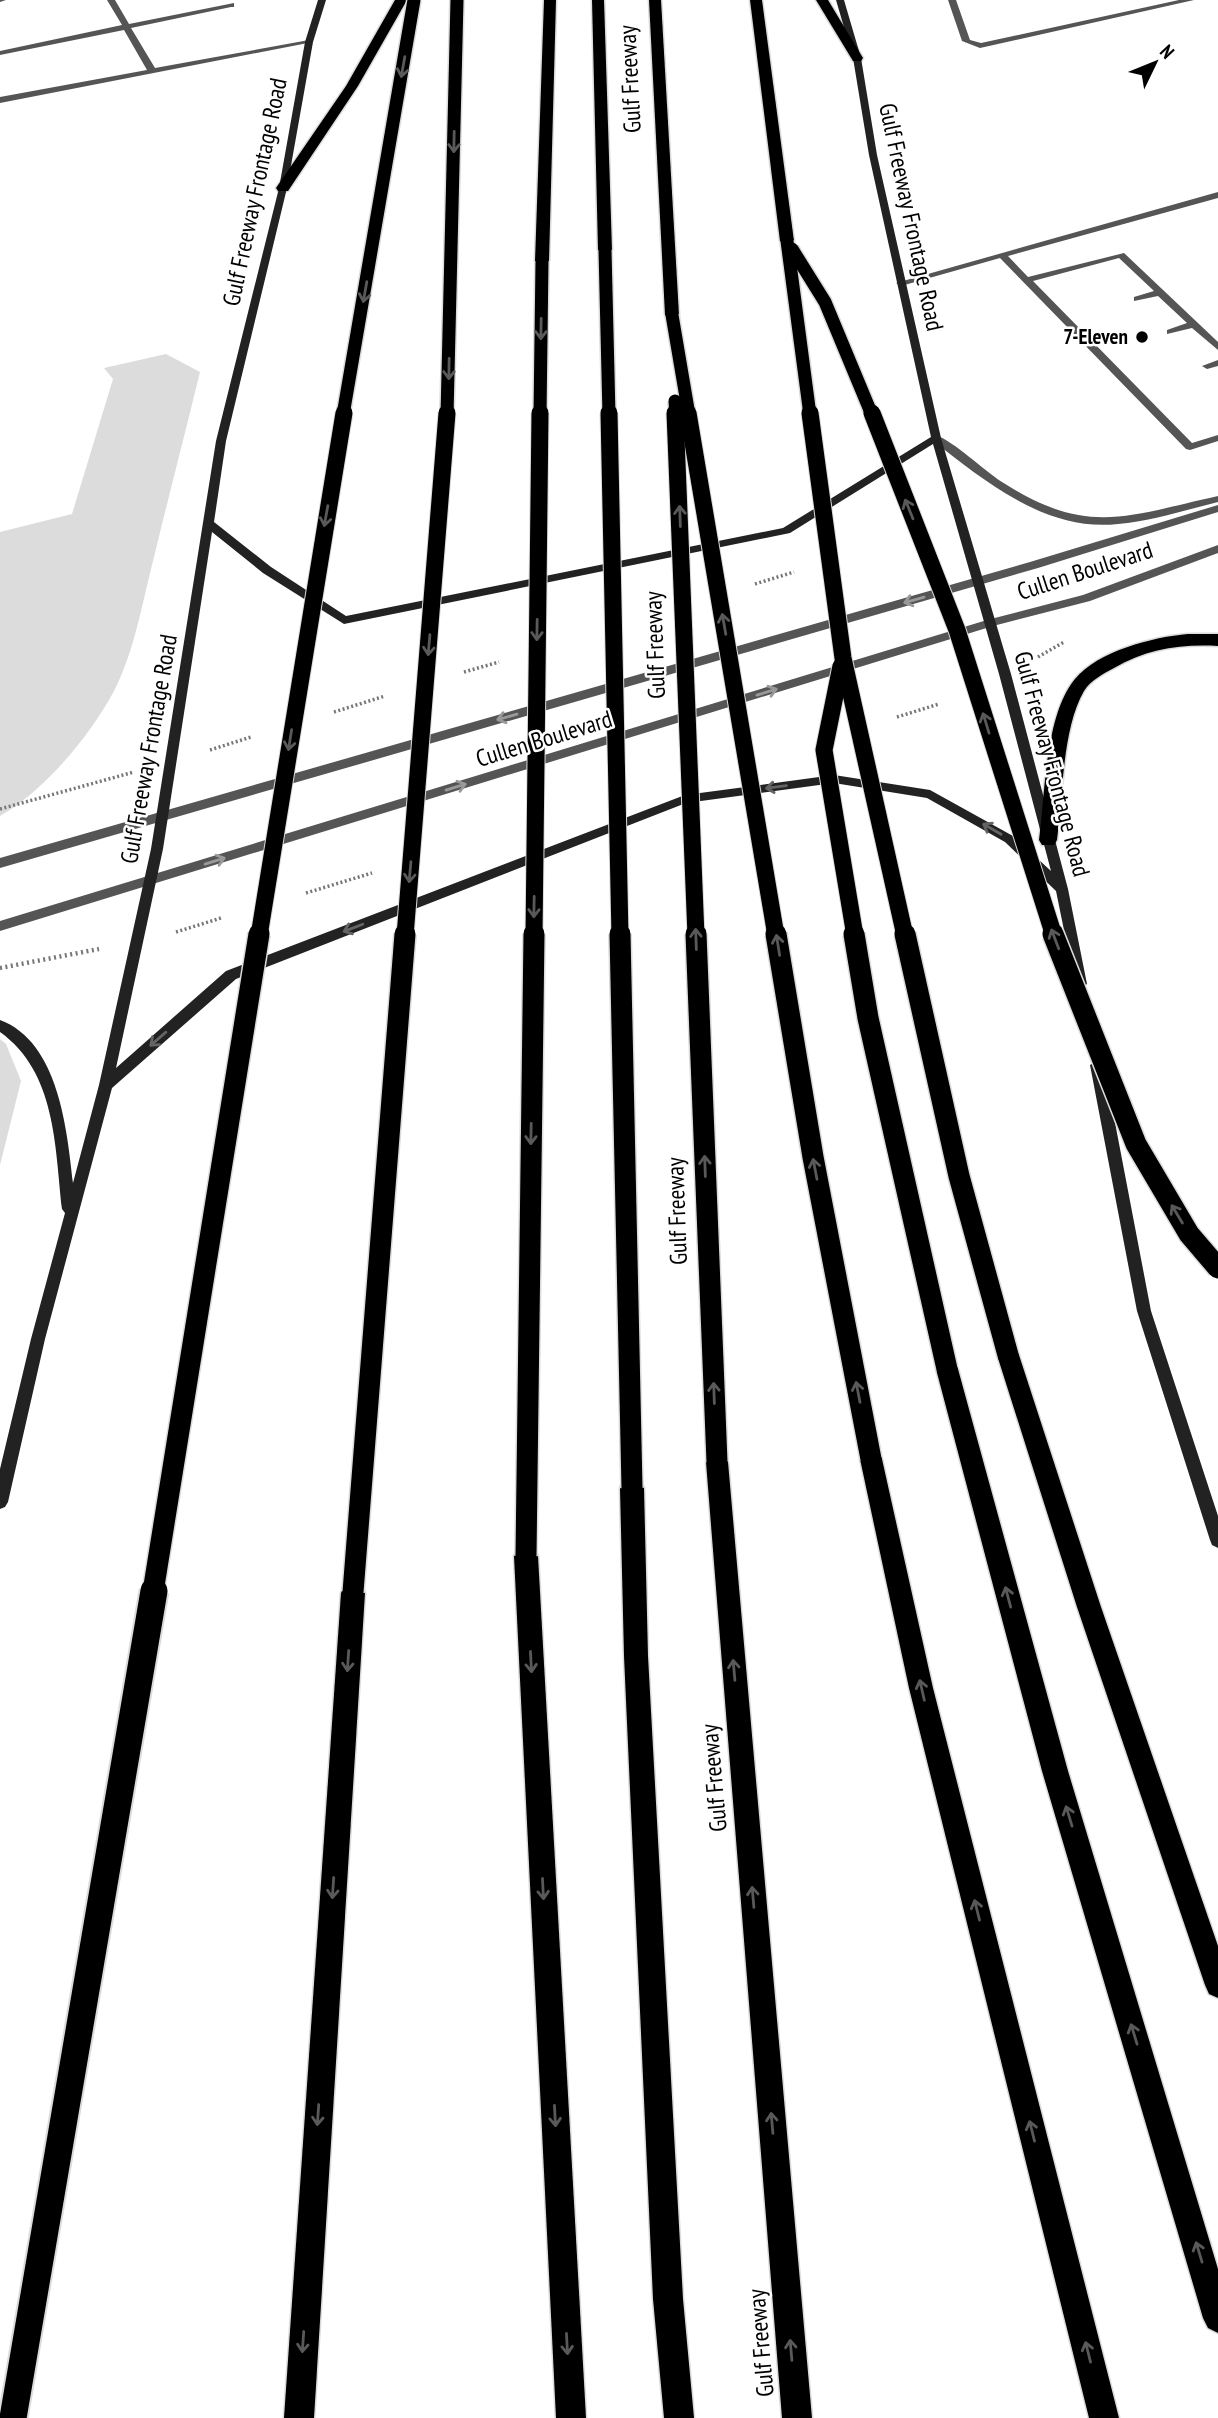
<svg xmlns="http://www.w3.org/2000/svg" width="1218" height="2418" viewBox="0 0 1218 2418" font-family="'PT Sans Narrow',sans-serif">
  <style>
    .green { fill: #dcdcdc }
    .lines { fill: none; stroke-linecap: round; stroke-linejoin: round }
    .motorway-casing { stroke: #dbdbdb; stroke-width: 3 }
    .path-far1 { stroke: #777; stroke-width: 3.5; stroke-dasharray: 2 2.5; stroke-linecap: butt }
    .path { stroke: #777; stroke-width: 4.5; stroke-dasharray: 2 3.5; stroke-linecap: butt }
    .service { fill: #555; fill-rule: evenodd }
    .tertiary { fill: #555; fill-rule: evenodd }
    .secondary { fill: #222; fill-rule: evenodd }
    .motorway { fill: #000; fill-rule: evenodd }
    .motorway-bridge-far3-casing { stroke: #dbdbdb; stroke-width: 16; stroke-linecap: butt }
    .motorway-bridge-far2-casing { stroke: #dbdbdb; stroke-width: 19; stroke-linecap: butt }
    .motorway-bridge-far1-casing { stroke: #dbdbdb; stroke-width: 24; stroke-linecap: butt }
    .motorway-bridge-casing { stroke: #dbdbdb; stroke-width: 31; stroke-linecap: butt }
    .motorway-bridge-far3 { stroke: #000; stroke-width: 13 }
    .motorway-bridge-far2 { stroke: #000; stroke-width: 17 }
    .motorway-bridge-far1 { stroke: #000; stroke-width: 21 }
    .motorway-bridge { stroke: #000; stroke-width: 27 }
    .oneway { stroke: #595959 }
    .oneway2 { stroke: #999 }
    .oneway3 { stroke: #646464 }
    .poi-dot { fill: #000; stroke: #fff; stroke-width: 2.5 }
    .labels { text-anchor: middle; stroke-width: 5; stroke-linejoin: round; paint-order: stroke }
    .far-poi-label { font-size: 21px; font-weight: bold; fill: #000; stroke: #fff; text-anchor: end }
    .street-label { font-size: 24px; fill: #000; stroke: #fff }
  </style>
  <rect width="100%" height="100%" fill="#fff"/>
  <g class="green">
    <path d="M166,354L200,372C184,438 167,503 151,569C141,610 133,654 114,691C90,736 44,791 0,816V532L72,514L113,379L104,368Z"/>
    <path d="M0,1039L6,1044L21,1081L0,1165Z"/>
  </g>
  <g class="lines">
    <g class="motorway-casing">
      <g id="motorway">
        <path d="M395,0H407L358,86L288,191H278L276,188L346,86Z"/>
        <path d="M544,0H556L549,261L542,265L535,261Z"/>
        <path d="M592,0H604L612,250L605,254L598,250Z"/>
        <path d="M649,0H661L679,315L672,319L665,315Z"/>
        <path d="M750,0H762L794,241L787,245L780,241Z"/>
        <path d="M816,0H828L863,58L861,61H853Z"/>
        <path d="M1188,634H1218V646C1180,644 1147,649 1114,668C1103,674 1091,680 1084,691C1062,729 1063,796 1057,840L1054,845H1042L1039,840C1045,795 1045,715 1075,679C1098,651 1153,637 1188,634Z"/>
        <path d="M1008,1345L1016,1348L1019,1355L1101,1607L1218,1946V1998L1209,1994L1205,1985L1077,1607L997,1355L1000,1348Z"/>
        <path d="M947,1359L955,1362L958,1369L1068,1771L1218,2269V2333L1208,2328L1203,2318L1042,1771L936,1369L939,1362Z"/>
        <path d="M871,1448L879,1451L882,1459L933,1688L1119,2418H1089L909,1688L860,1459L863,1451Z"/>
        <path d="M717,1451L725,1454L728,1462L812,2418H782L706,1462L709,1454Z"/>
        <path d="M632,1477L640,1480L644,1488L648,1656L683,2299L694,2418H664L653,2299L624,1656L620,1488L624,1480Z"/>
        <path d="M526,1545L534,1548L538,1556L586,2418H556L514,1556L518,1548Z"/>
        <path d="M353,1581L361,1585L365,1593L314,2418H284L341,1593L345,1585Z"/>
      </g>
    </g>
    <g class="path-far1">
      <path d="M755,584L794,572"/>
      <path d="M1038,657L1064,642"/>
      <path d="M464,672L499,662"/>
      <path d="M334,712L385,696"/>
      <path d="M897,717L939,704"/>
      <path d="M210,750L251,737"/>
      <path d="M0,809L134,772"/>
      <path d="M306,893L372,873"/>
      <path d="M176,932L221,918"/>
    </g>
    <path class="path" d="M0,968L99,949"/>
    <g class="service">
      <path d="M0,0H6L0,2Z"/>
      <path d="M107,0H115L129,24L234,3V7H231L131,28L155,68L309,40L313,42L0,103V97L147,70L124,30L0,55V51L122,25Z"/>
      <path d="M948,0H956L970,40L981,43L1179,0H1194L980,48L962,41Z"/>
      <path d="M1218,192V198L1008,256L1028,277L1124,253L1218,342V350L1192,328L1167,334V330L1187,323L1158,296L1134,301V297L1154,291L1119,258L1033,281L1192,443L1218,435V441L1190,450L1186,449L1000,258L901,286L896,283Z"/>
      <path d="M1218,360V366L1207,369L1202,366Z"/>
    </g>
    <g class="tertiary">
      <path d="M936,435C956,443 982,469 1002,482C1087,537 1127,516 1218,496V502C1185,510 1152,521 1118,524C1046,532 986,482 932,440V436Z"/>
      <path d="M1218,505V512L1038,568L0,868V858L1030,562Z"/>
      <path d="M1218,545V553L1090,601L993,626L0,931V921L987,620L1083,595Z"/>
    </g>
    <g class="secondary">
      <path d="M318,0H326L313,42L287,188L226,441L214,522L271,567L346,616L783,528L931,437L869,155L853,58L836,0H844L861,58L877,155L941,438L1011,674L1068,889L1087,984L1081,989L1075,984L1056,891L1005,842L927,798L834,783L686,803L236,979L112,1088L45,1339L8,1502L5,1507L0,1509V1469L31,1339L65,1213L62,1209C55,1146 56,1072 0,1032V1020C59,1042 67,1130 73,1183L99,1085L151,849L216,441L279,188L305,42ZM933,444L999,674L1051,871L1013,836L930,790L834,775L685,795L226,971L116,1068L163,849L212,532L263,573L344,624L790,533Z"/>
      <path d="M1097,1060L1104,1065L1151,1311L1218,1516V1548L1212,1545L1210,1540L1137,1311L1090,1065Z"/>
    </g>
    <use href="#motorway" class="motorway"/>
    <g class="motorway-bridge-far3-casing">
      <g id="motorway-bridge-far3">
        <path d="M787,241L810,415"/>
        <path d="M792,249L825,302L872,415"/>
        <path d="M605,250L609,415"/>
        <path d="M672,315L689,415"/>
        <path d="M675,401L676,415"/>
        <path d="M343,415L414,0"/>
        <path d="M447,415L457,0"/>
        <path d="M540,415L542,261"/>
      </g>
    </g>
    <g class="motorway-bridge-far2-casing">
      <g id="motorway-bridge-far2">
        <path d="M609,413L620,936"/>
        <path d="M675,413L696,936"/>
        <path d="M688,413L776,936"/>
        <path d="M810,413L843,658L905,936"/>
        <path d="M872,413L957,630L1054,936"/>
        <path d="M841,666L824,750L855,936"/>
        <path d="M259,936L344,413"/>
        <path d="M405,936L447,413"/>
        <path d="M534,936L540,413"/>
      </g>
    </g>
    <g class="motorway-bridge-far1-casing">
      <g id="motorway-bridge-far1">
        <path d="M620,934L632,1488"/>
        <path d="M696,934L717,1462"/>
        <path d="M776,934L813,1157L871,1459"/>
        <path d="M854,934L868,1018L947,1369"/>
        <path d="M905,934L959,1176L1008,1355"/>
        <path d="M1053,934L1136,1144L1189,1234L1218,1268"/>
        <path d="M526,1556L534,934"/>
        <path d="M153,1592L259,934"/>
        <path d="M353,1592L405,934"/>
      </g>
    </g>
    <g class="motorway-bridge-casing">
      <path id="motorway-bridge" d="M13,2418L154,1591"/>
    </g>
    <use href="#motorway-bridge-far3" class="motorway-bridge-far3"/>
    <use href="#motorway-bridge-far2" class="motorway-bridge-far2"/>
    <use href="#motorway-bridge-far1" class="motorway-bridge-far1"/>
    <use href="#motorway-bridge" class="motorway-bridge"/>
  </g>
  <defs><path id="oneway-shaft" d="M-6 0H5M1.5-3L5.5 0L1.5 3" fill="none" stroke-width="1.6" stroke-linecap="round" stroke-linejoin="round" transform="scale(1.75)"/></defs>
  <g class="oneway">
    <use href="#oneway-shaft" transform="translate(403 67) rotate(100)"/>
    <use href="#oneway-shaft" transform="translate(454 142) rotate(91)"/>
    <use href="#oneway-shaft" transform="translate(365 292) rotate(100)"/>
    <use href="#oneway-shaft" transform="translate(541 329) rotate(91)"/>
    <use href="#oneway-shaft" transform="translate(449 369) rotate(91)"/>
    <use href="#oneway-shaft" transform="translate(909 509) rotate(-112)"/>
    <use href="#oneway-shaft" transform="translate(326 516) rotate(100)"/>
    <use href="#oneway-shaft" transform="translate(680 516) rotate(-92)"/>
    <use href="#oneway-shaft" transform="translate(724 624) rotate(-100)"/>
    <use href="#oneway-shaft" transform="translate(537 630) rotate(91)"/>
    <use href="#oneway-shaft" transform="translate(429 645) rotate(95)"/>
    <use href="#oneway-shaft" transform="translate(986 723) rotate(-107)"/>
    <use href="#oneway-shaft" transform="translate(290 740) rotate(99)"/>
    <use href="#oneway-shaft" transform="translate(410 872) rotate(95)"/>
    <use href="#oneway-shaft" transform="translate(534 907) rotate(91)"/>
    <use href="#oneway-shaft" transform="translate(696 939) rotate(-92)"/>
    <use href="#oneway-shaft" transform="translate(1055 939) rotate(-111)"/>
    <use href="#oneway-shaft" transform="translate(778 945) rotate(-99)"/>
    <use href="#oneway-shaft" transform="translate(531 1134) rotate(91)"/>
    <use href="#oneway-shaft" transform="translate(705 1166) rotate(-92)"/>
    <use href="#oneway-shaft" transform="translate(815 1169) rotate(-101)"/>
    <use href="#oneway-shaft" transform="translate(1177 1214) rotate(-121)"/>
    <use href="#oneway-shaft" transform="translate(858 1392) rotate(-101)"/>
    <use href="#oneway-shaft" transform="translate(714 1393) rotate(-92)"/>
    <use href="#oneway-shaft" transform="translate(1008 1597) rotate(-105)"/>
    <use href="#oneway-shaft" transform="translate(348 1661) rotate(94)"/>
    <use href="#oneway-shaft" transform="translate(531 1662) rotate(87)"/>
    <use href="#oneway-shaft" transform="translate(734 1670) rotate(-95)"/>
    <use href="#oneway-shaft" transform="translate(922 1690) rotate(-103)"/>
    <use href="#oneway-shaft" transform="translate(1069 1816) rotate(-107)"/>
    <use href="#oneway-shaft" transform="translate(333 1888) rotate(94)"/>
    <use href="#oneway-shaft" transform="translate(543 1889) rotate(87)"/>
    <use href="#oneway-shaft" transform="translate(753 1897) rotate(-95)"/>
    <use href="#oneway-shaft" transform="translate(977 1910) rotate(-104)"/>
    <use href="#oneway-shaft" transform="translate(1134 2034) rotate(-107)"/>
    <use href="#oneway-shaft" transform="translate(318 2115) rotate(94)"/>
    <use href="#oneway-shaft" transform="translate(555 2116) rotate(87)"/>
    <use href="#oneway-shaft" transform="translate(772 2123) rotate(-95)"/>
    <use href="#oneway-shaft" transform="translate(1032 2131) rotate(-104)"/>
    <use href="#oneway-shaft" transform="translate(1199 2252) rotate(-107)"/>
    <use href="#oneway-shaft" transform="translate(303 2342) rotate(94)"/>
    <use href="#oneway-shaft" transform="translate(567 2344) rotate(87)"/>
    <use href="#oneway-shaft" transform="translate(791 2350) rotate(-95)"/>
    <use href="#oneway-shaft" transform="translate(1088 2352) rotate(-104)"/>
  </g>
  <g class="oneway2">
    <use href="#oneway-shaft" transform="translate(914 600) rotate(164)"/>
    <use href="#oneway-shaft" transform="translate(767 692) rotate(-17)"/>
    <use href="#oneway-shaft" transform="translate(507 717) rotate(164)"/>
    <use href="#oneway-shaft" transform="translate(456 787) rotate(-17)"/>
    <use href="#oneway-shaft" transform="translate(215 861) rotate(-17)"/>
  </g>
  <g class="oneway3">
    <use href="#oneway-shaft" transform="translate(776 787) rotate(172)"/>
    <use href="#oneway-shaft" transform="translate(992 829) rotate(-150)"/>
    <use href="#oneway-shaft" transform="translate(353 928) rotate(159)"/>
    <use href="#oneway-shaft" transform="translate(158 1039) rotate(139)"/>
  </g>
  <circle class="poi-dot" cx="1142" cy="337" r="7"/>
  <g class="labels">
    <g class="far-poi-label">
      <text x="1128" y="344">7-Eleven</text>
    </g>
    <g class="street-label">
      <text transform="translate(630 79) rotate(-93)" y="8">Gulf Freeway</text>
      <text transform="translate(255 192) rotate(-78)" y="8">Gulf Freeway Frontage Road</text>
      <text transform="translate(911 217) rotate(78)" y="8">Gulf Freeway Frontage Road</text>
      <text transform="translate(1085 571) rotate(-18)" y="8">Cullen Boulevard</text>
      <text transform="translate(655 645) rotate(-92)" y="8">Gulf Freeway</text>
      <text transform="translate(544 739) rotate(-17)" y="8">Cullen Boulevard</text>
      <text transform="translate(149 749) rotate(-80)" y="8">Gulf Freeway Frontage Road</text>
      <text transform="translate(1052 764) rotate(75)" y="8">Gulf Freeway Frontage Road</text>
      <text transform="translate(677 1211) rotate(-92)" y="8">Gulf Freeway</text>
      <text transform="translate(714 1778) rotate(-95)" y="8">Gulf Freeway</text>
      <text transform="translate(761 2343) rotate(-95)" y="8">Gulf Freeway</text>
    </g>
  </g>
  <g transform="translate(1155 63) rotate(47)" stroke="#ffffff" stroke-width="5" paint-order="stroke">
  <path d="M0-5L12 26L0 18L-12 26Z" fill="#000000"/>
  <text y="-10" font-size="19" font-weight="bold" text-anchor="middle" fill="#000000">N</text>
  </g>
</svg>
